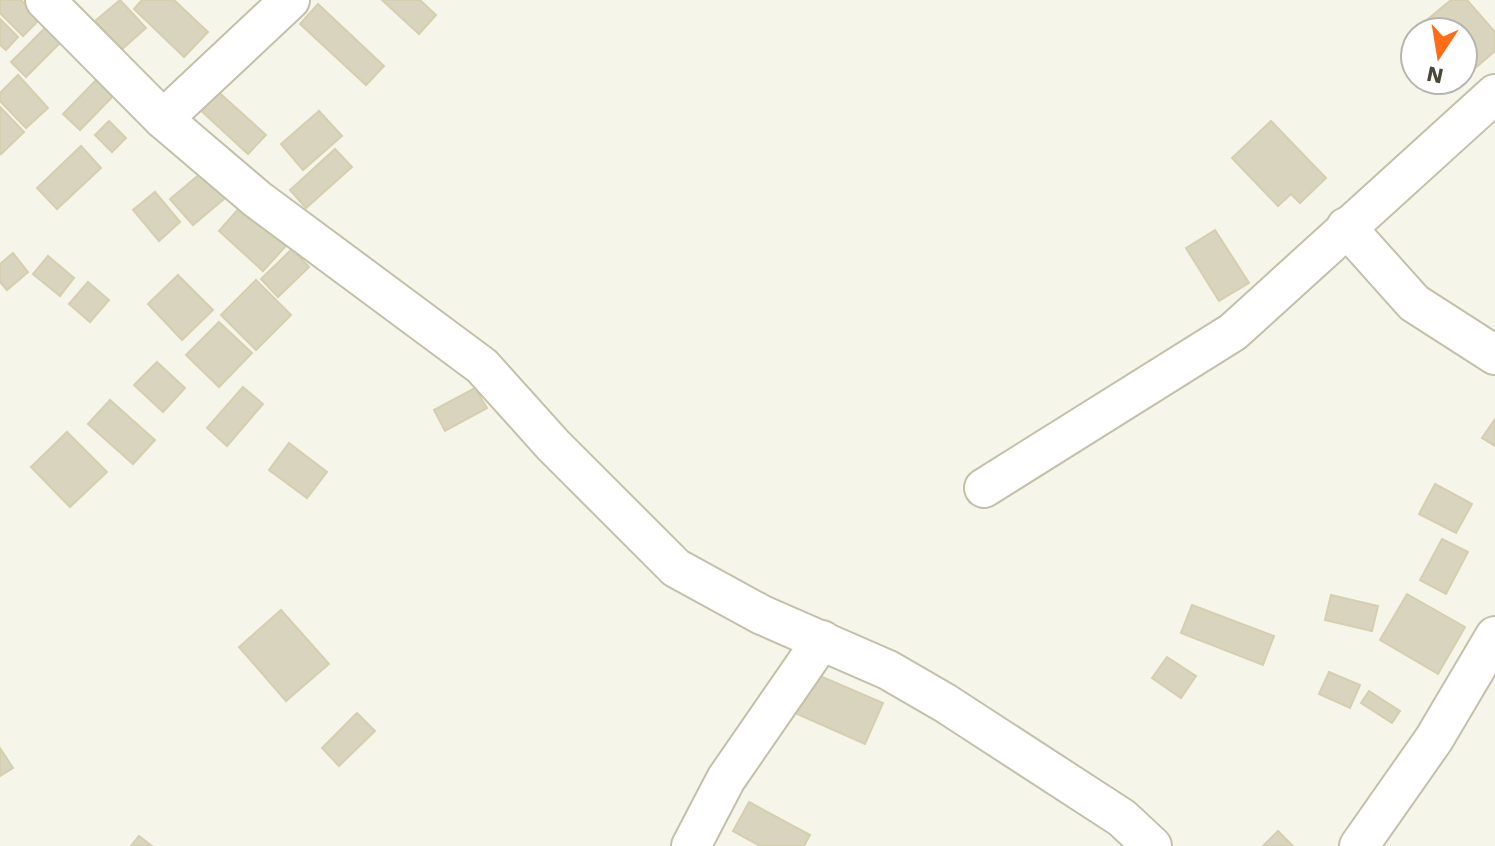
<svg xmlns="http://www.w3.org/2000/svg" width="1495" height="846" viewBox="0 0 1495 846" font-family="'Work Sans',sans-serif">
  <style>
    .building { fill: #d9d4bd; stroke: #d5cfaf; stroke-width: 2 }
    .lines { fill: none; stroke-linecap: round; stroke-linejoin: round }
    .minor-casing { stroke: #c3c0aa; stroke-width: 42 }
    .minor { stroke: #fff; stroke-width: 38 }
  </style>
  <rect width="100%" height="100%" fill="#f6f5e9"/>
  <g class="building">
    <path d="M0,0H21L40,19L23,36L0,13Z"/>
    <path d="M120,0L146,28L121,50L95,21Z"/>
    <path d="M142,0H174L208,32L184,57L134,9Z"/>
    <path d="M382,0H420L436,15L419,34Z"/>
    <path d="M1451,0H1467L1495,32V51L1472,71L1463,62V32H1437L1427,20Z"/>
    <path d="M318,4L384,66L366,85L300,24Z"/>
    <path d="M0,19L18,37L6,50L0,45Z"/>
    <path d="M47,26L62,41L26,77L11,62Z"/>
    <path d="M105,71L122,87L80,130L63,114Z"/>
    <path d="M18,75L48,108L26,128L0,101V93Z"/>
    <path d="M214,88L266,135L248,154L197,107Z"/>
    <path d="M0,107L24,132L1,154L0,152Z"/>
    <path d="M319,111L342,136L303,170L281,144Z"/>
    <path d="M109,121L126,138L112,152L95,135Z"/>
    <path d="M1271,121L1326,178L1300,203L1291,194L1278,206L1232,158Z"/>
    <path d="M81,146L101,168L57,209L37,188Z"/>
    <path d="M335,149L352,167L306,208L290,190Z"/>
    <path d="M213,163L236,189L193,225L170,199Z"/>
    <path d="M155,192L180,222L159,241L133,210Z"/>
    <path d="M249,197L294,237L263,271L219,231Z"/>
    <path d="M1215,230L1249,283L1219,301L1186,248Z"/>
    <path d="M292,249L309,267L278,297L261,279Z"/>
    <path d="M13,253L28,272L7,290L0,282V264Z"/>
    <path d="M48,256L74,278L60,296L33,274Z"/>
    <path d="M178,275L213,310L182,340L148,304Z"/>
    <path d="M256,280L291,315L256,350L221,315Z"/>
    <path d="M88,282L109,300L90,322L69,304Z"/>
    <path d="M219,322L252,353L219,387L186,355Z"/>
    <path d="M157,362L185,388L163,412L134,385Z"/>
    <path d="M243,387L263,404L227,446L207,428Z"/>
    <path d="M475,388L487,408L445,431L434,410Z"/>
    <path d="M110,400L155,440L133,464L88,424Z"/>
    <path d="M1495,419V446L1482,438Z"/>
    <path d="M67,432L107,472L70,507L31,467Z"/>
    <path d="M289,443L327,472L307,498L269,470Z"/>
    <path d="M1435,484L1472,504L1456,533L1419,514Z"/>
    <path d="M1442,539L1468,552L1446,594L1420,580Z"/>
    <path d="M1407,594L1465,627L1438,674L1380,640Z"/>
    <path d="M1331,595L1378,606L1372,631L1325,620Z"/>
    <path d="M1192,605L1274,636L1263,665L1181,633Z"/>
    <path d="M281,610L329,664L286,701L239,647Z"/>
    <path d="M1167,657L1196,676L1181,698L1152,678Z"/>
    <path d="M1329,672L1360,685L1350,708L1319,694Z"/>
    <path d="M813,673L883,703L865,744L795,713Z"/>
    <path d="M1369,691L1400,711L1392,723L1361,703Z"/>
    <path d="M357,713L375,731L339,766L322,748Z"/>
    <path d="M0,748L13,768L0,776Z"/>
    <path d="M749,802L810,835L804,846H760L733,831Z"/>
    <path d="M1278,831L1293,846H1263Z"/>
    <path d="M139,836L152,846H131Z"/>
  </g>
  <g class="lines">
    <g class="minor-casing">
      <g id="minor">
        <path d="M45,0L163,119L257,199L482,366L553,445L676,568L762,615L888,670L945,703L1122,818L1152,846"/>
        <path d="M163,119L290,0"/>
        <path d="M1346,227L1414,303L1495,355"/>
        <path d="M984,488L1233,332L1495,94"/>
        <path d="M691,846L726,779L822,640"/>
        <path d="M1359,846L1434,739L1495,636"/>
      </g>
    </g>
    <use href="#minor" class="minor"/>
  </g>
  <g transform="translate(1439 56) rotate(192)"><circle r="38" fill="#ffffff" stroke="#b7b5af" stroke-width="2"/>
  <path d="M0-6L14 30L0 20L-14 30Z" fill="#ff6e17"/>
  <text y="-12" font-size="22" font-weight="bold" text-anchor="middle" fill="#4b4736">N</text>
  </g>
</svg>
